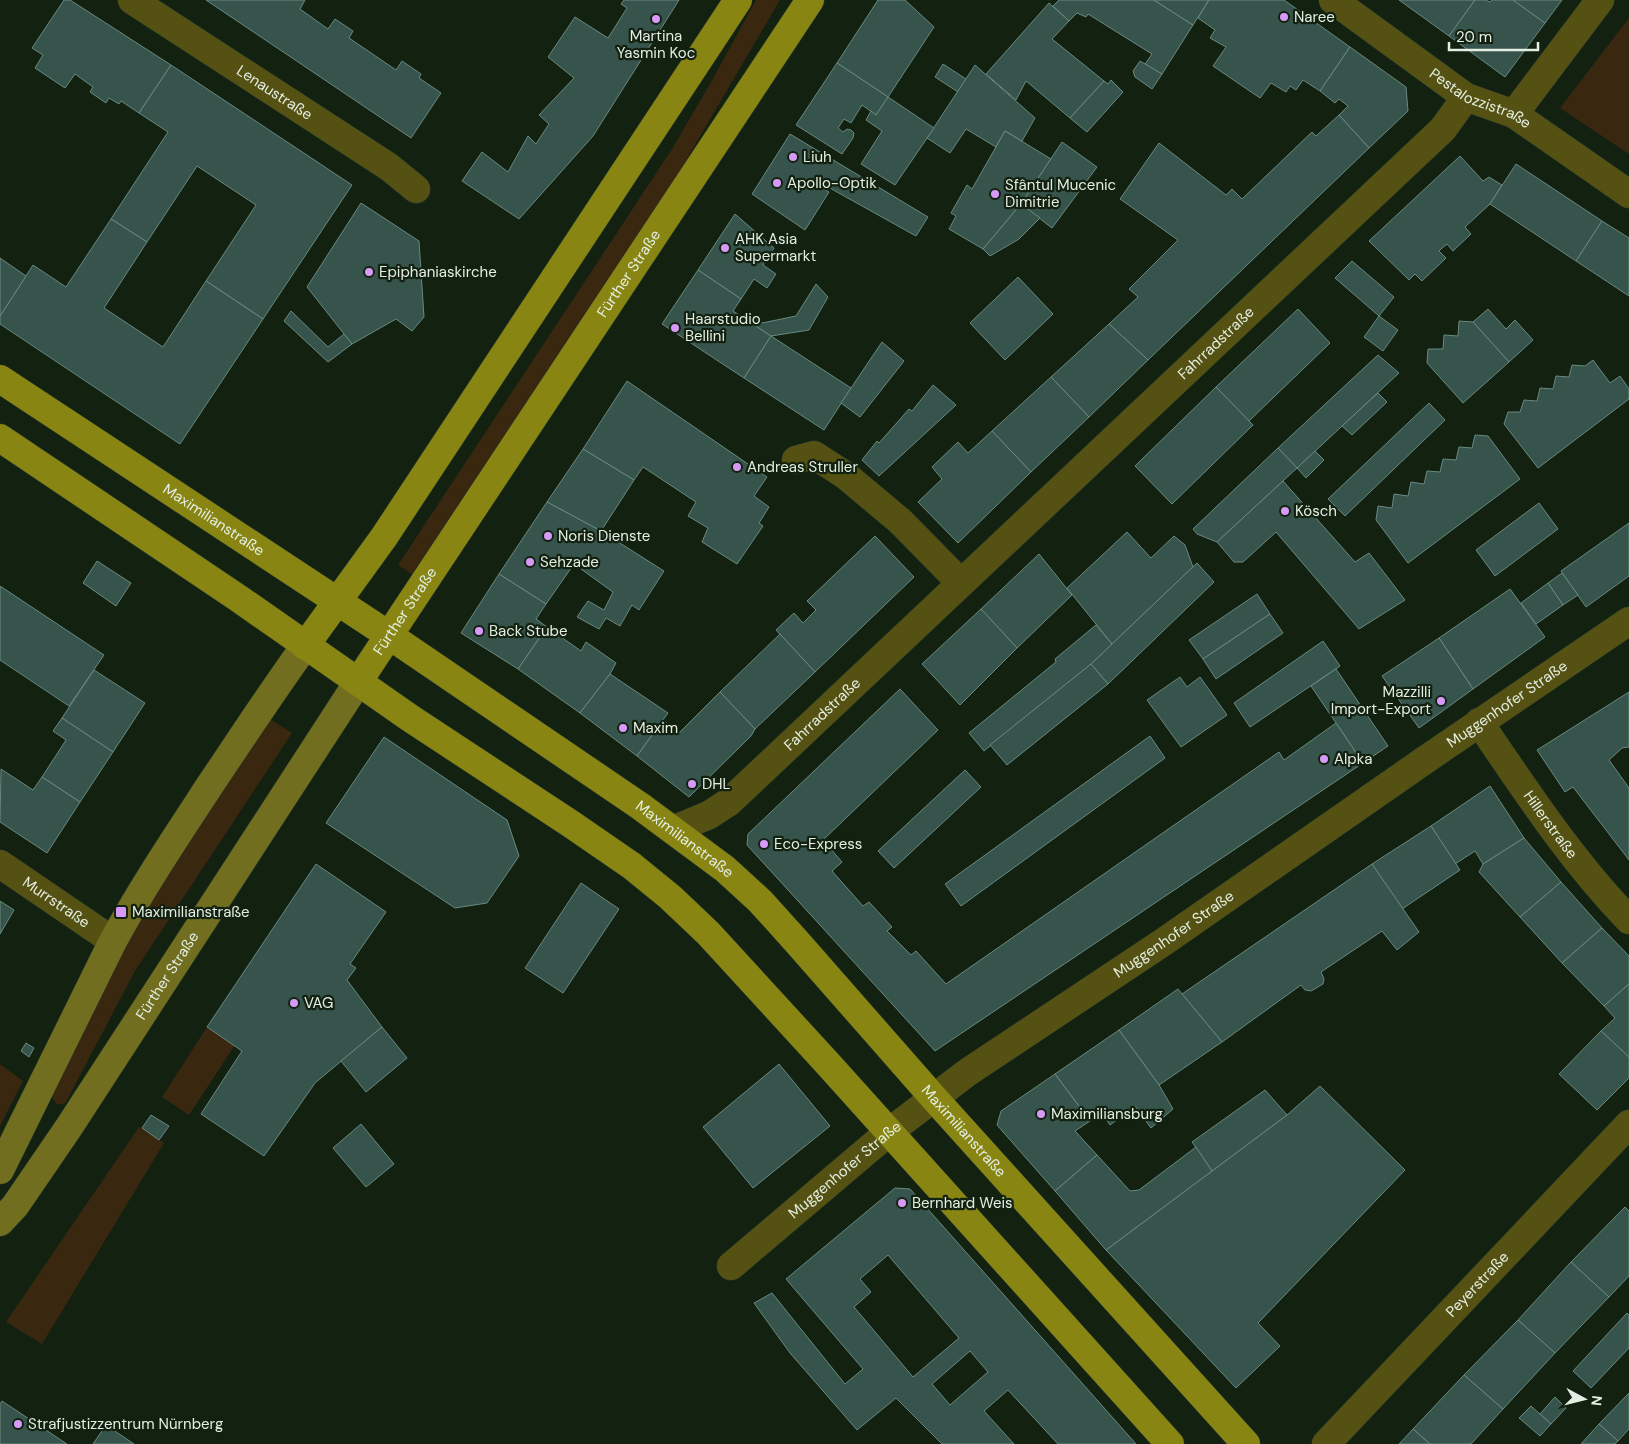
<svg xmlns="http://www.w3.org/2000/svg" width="1629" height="1444" viewBox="0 0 1629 1444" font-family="'DM Sans',sans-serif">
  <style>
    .green { fill: #392710 }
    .building { fill: #36534c; stroke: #6a8980; fill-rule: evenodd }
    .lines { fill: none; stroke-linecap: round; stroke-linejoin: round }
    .street-casing { stroke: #2f3e2d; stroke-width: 29 }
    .secondary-casing { stroke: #2f3e2d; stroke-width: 29 }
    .primary-casing { stroke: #2f3e2d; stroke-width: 29 }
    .street { stroke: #545112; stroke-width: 28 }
    .secondary { stroke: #716e1f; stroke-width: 28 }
    .primary { stroke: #898513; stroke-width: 28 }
    .poi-dot { fill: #d89af8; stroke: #122110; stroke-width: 2 }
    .labels { text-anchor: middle; stroke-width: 4.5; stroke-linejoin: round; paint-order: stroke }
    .poi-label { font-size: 15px; fill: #e4eee2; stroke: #122110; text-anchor: start }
    .street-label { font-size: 15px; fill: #e4eee2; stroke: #122110 }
  </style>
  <rect width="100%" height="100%" fill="#122110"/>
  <g class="green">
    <path d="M756,0H780L682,167L412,574L398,565L672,149L711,82Z"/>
    <path d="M1629,18V154L1560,108Z"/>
    <path d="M270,719L292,733L135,971L66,1102L64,1104H57L53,1099V1095L138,922Z"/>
    <path d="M207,1027L235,1045L189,1115L162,1097Z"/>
    <path d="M0,1064L23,1081L0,1126Z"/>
    <path d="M139,1127L164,1143L42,1344L6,1322Z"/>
  </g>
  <g class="building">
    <path d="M64,0H70L171,65L139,113L121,101L119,104L109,98L106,103L90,92L93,87L75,74L65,88L35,68L43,55L32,48Z"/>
    <path d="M206,0H305L300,9L328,29L335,19L353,31L349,38L396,70L402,61L421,74L419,78L441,93L411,138Z"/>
    <path d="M624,0H679L593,136L519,219L462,181L482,152L508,172L528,136L536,144L549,124L539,115L574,78L548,57L575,17L608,38L627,8L621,4Z"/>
    <path d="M878,0H905L934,27L888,97L837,63Z"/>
    <path d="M1059,0H1154L1193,25L1162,74L1145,64L1152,54L1088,14L1086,17L1077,13L1069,21L1053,6Z"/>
    <path d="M1154,0H1209L1193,25Z"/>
    <path d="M1209,0H1284L1350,47L1320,91L1303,80L1296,90L1290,86L1286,92L1271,83L1260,98L1213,66L1226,47L1210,38L1215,30L1198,18Z"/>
    <path d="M1399,0H1475L1449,36Z"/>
    <path d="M1475,0H1486L1490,2L1492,0H1513L1545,23L1505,77L1449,36Z"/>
    <path d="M1513,0H1562L1545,23Z"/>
    <path d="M1049,3L1069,21L1052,39L1104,81L1070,118L1026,81L1016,100L986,74Z"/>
    <path d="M1350,47L1406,87L1408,111L1369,148L1339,115L1348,106L1339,99L1335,103L1320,91Z"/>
    <path d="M1140,61L1162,74L1152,89L1135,77L1133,71Z"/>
    <path d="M837,63L888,97L876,115L862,105L851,123L844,119L838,128L843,132L847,129L851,130L854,133L853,138L842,154L796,125Z"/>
    <path d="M943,64L966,79L958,92L935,77Z"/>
    <path d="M171,65L352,185L263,319L206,281L256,205L197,166L147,242L111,219L168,132L139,113Z"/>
    <path d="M975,65L1035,118L1022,141L1005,131L996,147L966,129L950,153L927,138Z"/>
    <path d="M1111,80L1123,92L1087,132L1070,118L1104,81L1108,84Z"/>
    <path d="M888,97L934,128L895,185L861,164L882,131L866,120L871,111L876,115Z"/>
    <path d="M1339,115L1369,148L1148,360L1109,324L1138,297L1129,289L1178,240L1120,199L1159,143L1226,195L1232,189L1242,199L1312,132L1316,136Z"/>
    <path d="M1005,131L1051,159L1021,204L983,249L949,229L956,216L951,213L967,185L972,189Z"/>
    <path d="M790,134L928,217L916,236L819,182L816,185L829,192L805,230L752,194Z"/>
    <path d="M1062,142L1097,167L1052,228L1021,204Z"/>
    <path d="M1460,156L1483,181L1489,177L1502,185L1490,204L1465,227L1471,234L1453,251L1447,244L1441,249L1439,251L1446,258L1422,281L1415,274L1409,280L1369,241Z"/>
    <path d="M1516,164L1602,221L1576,261L1490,204Z"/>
    <path d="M361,203L419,241L424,317L412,331L396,319L352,344L307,287Z"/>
    <path d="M1021,204L1040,218L1019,239L990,256L983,249Z"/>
    <path d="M735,214L774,248L763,265L776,274L767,288L754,279L741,299L698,270Z"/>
    <path d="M111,219L147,242L104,308L163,347L206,281L263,319L180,444L0,324V316L33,265L66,287Z"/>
    <path d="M1602,221L1629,238V296L1576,261Z"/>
    <path d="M0,258L26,276L0,316Z"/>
    <path d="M1352,261L1394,297L1379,316L1335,278Z"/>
    <path d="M698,270L741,299L733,311L771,336L744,378L662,324Z"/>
    <path d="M1018,277L1053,314L1005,360L970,323Z"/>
    <path d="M816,284L828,297L809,330L771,336L750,322L754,317L762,323L796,316Z"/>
    <path d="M1298,309L1330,343L1249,421L1216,387Z"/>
    <path d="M1488,309L1506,329L1515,320L1533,340L1509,362L1473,322Z"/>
    <path d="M291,311L328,347L344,334L352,344L328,362L284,321Z"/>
    <path d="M1379,316L1398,330L1383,351L1364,337Z"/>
    <path d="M1459,321L1473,322L1509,362L1463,403L1427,363L1428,349H1443L1444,335L1458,336Z"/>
    <path d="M1109,324L1148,360L1089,417L1051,377Z"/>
    <path d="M771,336L851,388L824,430L744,378Z"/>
    <path d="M882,342L904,361L860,417L841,403Z"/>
    <path d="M1378,355L1399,373L1297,468L1278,448Z"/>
    <path d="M1593,360L1610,383L1620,376L1629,389V399L1538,468L1504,424L1508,412H1520L1524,400L1537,401L1540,388L1553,389L1556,376L1569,377L1572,365L1585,366Z"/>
    <path d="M1051,377L1089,417L1031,472L992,431Z"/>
    <path d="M627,381L767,477L754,496L769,507L759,523L763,526L737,564L702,542L708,528L688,516L696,502L643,467L634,480L583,449Z"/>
    <path d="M933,385L956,405L879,476L862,460L877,441L879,443L909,409L912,411Z"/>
    <path d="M1216,387L1253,425L1172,504L1135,466Z"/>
    <path d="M1378,393L1387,402L1352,435L1342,426Z"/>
    <path d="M1429,403L1445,420L1345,516L1328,499Z"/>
    <path d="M992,431L1031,472L958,543L918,502L942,479L932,467L958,442L968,453Z"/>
    <path d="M1475,435L1488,436L1520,479L1408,563L1376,520L1378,506L1392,508L1394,494L1408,496L1411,482L1424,484L1427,471L1440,472L1443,459L1456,460L1459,447L1472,448Z"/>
    <path d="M1278,448L1297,468L1217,542L1197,534L1193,529Z"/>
    <path d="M583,449L634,480L601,531L547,502Z"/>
    <path d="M1315,451L1324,460L1306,478L1297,468Z"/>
    <path d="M1283,481L1355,562L1369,553L1405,600L1359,629L1276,532L1243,562H1234L1217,542Z"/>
    <path d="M547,502L601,531L664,571L639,610L632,605L620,626L606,618L599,629L577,617L588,601L604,610L613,592L574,564L546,604L499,574Z"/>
    <path d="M1539,503L1558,529L1495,576L1476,550Z"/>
    <path d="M1629,523V576L1586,607L1561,571Z"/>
    <path d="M1127,532L1151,558L1174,536L1185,545L1193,567L1112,644L1067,588Z"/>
    <path d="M875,536L914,577L815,672L776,630L794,613L803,623L816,610L807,601Z"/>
    <path d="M1039,554L1072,595L1017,648L981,609Z"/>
    <path d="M97,561L131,583L116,606L83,583Z"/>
    <path d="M1197,563L1214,582L1108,684L1091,664Z"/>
    <path d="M1562,573L1578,595L1563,605L1548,583Z"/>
    <path d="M499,574L546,604L536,619L547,627L518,669L461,633Z"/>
    <path d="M1548,583L1563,605L1536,624L1521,603Z"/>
    <path d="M0,586L104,655L69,706L0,660Z"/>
    <path d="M1510,589L1545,637L1473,689L1439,638Z"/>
    <path d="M1257,594L1270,614L1203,659L1189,640Z"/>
    <path d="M981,609L1017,648L960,705L922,664Z"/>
    <path d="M1270,614L1283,633L1216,679L1203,659Z"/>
    <path d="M1096,625L1112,644L1091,664L984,751L969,733L1056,662L1055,659Z"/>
    <path d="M547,627L581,651L586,642L616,663L610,674L580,713L518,669Z"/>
    <path d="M780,634L815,672L755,729L720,692Z"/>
    <path d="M1439,638L1473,689L1419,728L1382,676Z"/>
    <path d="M1323,641L1340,666L1250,727L1234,703Z"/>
    <path d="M1091,664L1108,684L1007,765L990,745Z"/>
    <path d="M1336,669L1388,746L1363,763L1311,686Z"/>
    <path d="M94,670L145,703L113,752L62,718Z"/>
    <path d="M610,674L668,713L637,756L580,713Z"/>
    <path d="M1180,677L1187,687L1200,677L1227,715L1181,747L1147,700Z"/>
    <path d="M900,689L938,730L823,840L842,862L832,871L863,906L869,902L892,927L887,931L911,955L916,951L946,984L1279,752L1284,760L1336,723L1363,763L935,1051L747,845L748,834Z"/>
    <path d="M720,692L755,729L751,736L689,797L637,756L663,720L679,733Z"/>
    <path d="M1629,692V747L1622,748L1609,760L1629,788V860L1573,787L1565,792L1537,750Z"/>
    <path d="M62,718L113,752L80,802L42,777L66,740L53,731Z"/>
    <path d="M1150,736L1165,758L961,906L945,884Z"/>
    <path d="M384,737L507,820L519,856L487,903L455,908L326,823Z"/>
    <path d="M1,769L33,790L42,777L80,802L47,853L0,822Z"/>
    <path d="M965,770L981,787L894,868L878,851Z"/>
    <path d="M1490,786L1524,838L1483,864L1475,851L1455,864L1431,826Z"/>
    <path d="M1431,826L1460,870L1402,909L1372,864Z"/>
    <path d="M1524,838L1561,882L1520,917L1479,872L1483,864Z"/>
    <path d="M316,864L386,912L350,964L356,968L347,980L382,1027L315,1083L264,1156L201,1114L242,1051L207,1027Z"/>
    <path d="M1372,864L1419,932L1397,950L1382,931L1321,972L1324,979L1323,984L1311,991L1305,990L1301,985L1222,1042L1182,994Z"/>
    <path d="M1561,882L1602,928L1562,963L1520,917Z"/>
    <path d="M581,883L619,909L563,993L525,968Z"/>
    <path d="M0,901L14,910L0,934Z"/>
    <path d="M1602,928L1629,956V984L1604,1006L1562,963Z"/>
    <path d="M1629,984V1057L1601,1031L1615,1018L1604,1006Z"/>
    <path d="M1178,989L1222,1042L1159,1085L1119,1030Z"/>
    <path d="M382,1027L407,1058L366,1092L341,1061Z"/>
    <path d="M1119,1030L1159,1085L1173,1109L1151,1128L1135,1106L1110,1125L1102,1113L1090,1121L1055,1074Z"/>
    <path d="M1601,1031L1629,1057V1078L1597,1110L1559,1074Z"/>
    <path d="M26,1043L34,1048L29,1057L21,1051Z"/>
    <path d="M779,1064L830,1126L753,1188L703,1127Z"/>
    <path d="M1055,1074L1090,1121L1075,1131L1097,1155L1055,1191L997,1125L1001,1111Z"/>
    <path d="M1320,1086L1405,1170L1258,1323L1280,1346L1236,1388L1106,1250L1287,1115Z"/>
    <path d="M1265,1090L1287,1115L1212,1171L1192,1142Z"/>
    <path d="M151,1115L169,1126L159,1140L142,1128Z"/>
    <path d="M361,1124L394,1164L366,1187L333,1148Z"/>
    <path d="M1196,1147L1212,1171L1106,1250L1055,1191L1097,1155L1130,1191L1139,1190Z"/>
    <path d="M895,1188L910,1189L1136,1444H1058L1008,1390L984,1411L1014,1444H942L896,1398L857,1430L790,1353L754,1303L772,1293L845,1384L863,1369L786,1279ZM888,1255L959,1338L913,1377L854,1307L871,1292L860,1279ZM970,1351L988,1372L950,1405L932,1384Z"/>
    <path d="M1625,1207L1629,1211V1276L1609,1297L1571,1262Z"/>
    <path d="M1571,1262L1609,1297L1555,1353L1518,1320Z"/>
    <path d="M1627,1313L1629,1315V1348L1591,1388L1573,1371Z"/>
    <path d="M1518,1320L1555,1353L1503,1409L1464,1375Z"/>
    <path d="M1464,1375L1503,1409L1471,1444H1430L1413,1429Z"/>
    <path d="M1629,1393V1429L1618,1441L1599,1424Z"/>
    <path d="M1555,1397L1566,1408L1551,1424L1540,1414Z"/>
    <path d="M2,1401L67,1444H0V1404Z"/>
    <path d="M1531,1406L1551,1424L1540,1436L1519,1418Z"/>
    <path d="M1599,1424L1618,1441L1615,1444H1581Z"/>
    <path d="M106,1425L134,1444H93Z"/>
    <path d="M1413,1429L1430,1444H1399Z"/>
  </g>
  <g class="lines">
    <g class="street-casing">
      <g id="street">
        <path id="s1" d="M132,0L389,167L416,189"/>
        <path id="s2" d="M1333,0L1466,97L1514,114L1629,194"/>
        <path d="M1514,114L1600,0"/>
        <path d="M796,460L814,455L845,475L900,521L961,583"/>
        <path id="s3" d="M1479,722C1526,791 1571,860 1629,920"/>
        <path id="s4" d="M673,830L709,815L729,802L1443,129L1466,97"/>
        <path id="s5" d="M0,864L113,941"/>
        <path id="s6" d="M731,1266L889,1132L968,1072L1162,943L1425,760L1629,621"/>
        <path id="s7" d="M1326,1444L1629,1124"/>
      </g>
    </g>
    <g class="secondary-casing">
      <g id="secondary">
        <path d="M0,1170L113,941C143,886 178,834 212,782C243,736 273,690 305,646"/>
        <path id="s8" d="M0,1222L15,1206L69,1127L358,682"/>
      </g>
    </g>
    <g class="primary-casing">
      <g id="primary">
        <path id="s9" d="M0,379L390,636L640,806L725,869L760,901L797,942L933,1097L1246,1444"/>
        <path d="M0,438L238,598L410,718L571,824L632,866L670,897L708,933L829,1065L1170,1444"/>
        <path d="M305,646L384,537L738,0"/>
        <path id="s10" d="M358,682L810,0"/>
      </g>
    </g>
    <use href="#street" class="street"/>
    <use href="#secondary" class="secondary"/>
    <use href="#primary" class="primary"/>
  </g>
  <g class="poi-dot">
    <circle cx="1284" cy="17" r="5"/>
    <circle cx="656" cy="19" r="5"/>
    <circle cx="793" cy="157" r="5"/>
    <circle cx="777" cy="183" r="5"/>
    <circle cx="995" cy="194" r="5"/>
    <circle cx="725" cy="248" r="5"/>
    <circle cx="369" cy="272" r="5"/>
    <circle cx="675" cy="328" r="5"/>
    <circle cx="737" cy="467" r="5"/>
    <circle cx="1285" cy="511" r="5"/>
    <circle cx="548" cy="536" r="5"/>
    <circle cx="530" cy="562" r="5"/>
    <circle cx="479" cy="631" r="5"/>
    <circle cx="1441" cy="701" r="5"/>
    <circle cx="623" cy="728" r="5"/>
    <circle cx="1324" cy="759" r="5"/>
    <circle cx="692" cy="784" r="5"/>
    <circle cx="764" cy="844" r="5"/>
    <rect x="115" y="906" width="12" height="12" rx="2.5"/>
    <circle cx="294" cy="1003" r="5"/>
    <circle cx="1041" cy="1114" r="5"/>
    <circle cx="902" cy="1203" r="5"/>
    <circle cx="18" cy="1424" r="5"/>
  </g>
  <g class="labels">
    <g class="poi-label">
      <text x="1294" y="22">Naree</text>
      <text x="656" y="41" text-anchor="middle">Martina<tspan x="656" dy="17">Yasmin Koc</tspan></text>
      <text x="803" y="162">Liuh</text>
      <text x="787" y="188">Apollo-Optik</text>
      <text x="1005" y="190">Sfântul Mucenic<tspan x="1005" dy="17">Dimitrie</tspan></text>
      <text x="735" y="244">AHK Asia<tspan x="735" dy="17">Supermarkt</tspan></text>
      <text x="379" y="277">Epiphaniaskirche</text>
      <text x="685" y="324">Haarstudio<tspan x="685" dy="17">Bellini</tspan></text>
      <text x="747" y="472">Andreas Struller</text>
      <text x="1295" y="516">Kösch</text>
      <text x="558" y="541">Noris Dienste</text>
      <text x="540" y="567">Sehzade</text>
      <text x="489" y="636">Back Stube</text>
      <text x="1431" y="697" text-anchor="end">Mazzilli<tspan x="1431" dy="17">Import-Export</tspan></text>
      <text x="633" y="733">Maxim</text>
      <text x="1334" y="764">Alpka</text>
      <text x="702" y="789">DHL</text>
      <text x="774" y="849">Eco-Express</text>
      <text x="132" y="917">Maximilianstraße</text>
      <text x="304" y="1008">VAG</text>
      <text x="1051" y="1119">Maximiliansburg</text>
      <text x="912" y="1208">Bernhard Weis</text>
      <text x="28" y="1429">Strafjustizzentrum Nürnberg</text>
    </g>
    <g class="street-label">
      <text dy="5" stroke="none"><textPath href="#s1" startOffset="170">Lenaustraße</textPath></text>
      <text dy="5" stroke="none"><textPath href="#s2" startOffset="178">Pestalozzistraße</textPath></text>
      <text dy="5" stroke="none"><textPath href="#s10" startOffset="490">Fürther Straße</textPath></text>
      <text dy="5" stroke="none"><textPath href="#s4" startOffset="732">Fahrradstraße</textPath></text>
      <text dy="5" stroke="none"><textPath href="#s9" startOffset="256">Maximilianstraße</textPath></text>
      <text dy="5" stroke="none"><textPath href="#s10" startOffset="85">Fürther Straße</textPath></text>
      <text dy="5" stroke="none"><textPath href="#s6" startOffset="959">Muggenhofer Straße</textPath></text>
      <text dy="5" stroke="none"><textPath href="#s4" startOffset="191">Fahrradstraße</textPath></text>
      <text dy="5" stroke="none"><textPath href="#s3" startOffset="125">Hillerstraße</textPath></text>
      <text dy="5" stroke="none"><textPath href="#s9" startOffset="825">Maximilianstraße</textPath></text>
      <text dy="5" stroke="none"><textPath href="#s5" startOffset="68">Murrstraße</textPath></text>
      <text dy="5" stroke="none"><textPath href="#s6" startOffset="554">Muggenhofer Straße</textPath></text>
      <text dy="5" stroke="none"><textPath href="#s8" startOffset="298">Fürther Straße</textPath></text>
      <text dy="5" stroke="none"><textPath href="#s9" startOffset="1230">Maximilianstraße</textPath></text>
      <text dy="5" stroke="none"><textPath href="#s6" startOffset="149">Muggenhofer Straße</textPath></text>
      <text dy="5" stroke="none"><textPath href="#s7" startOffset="220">Peyerstraße</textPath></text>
    </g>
  </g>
  <g transform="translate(1584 1399) rotate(97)" stroke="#122110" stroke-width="4" paint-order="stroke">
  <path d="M0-4L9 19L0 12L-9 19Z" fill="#e4eee2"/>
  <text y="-8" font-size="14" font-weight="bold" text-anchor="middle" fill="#e4eee2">N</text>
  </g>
  <path d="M1449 42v8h89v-8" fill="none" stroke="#e4eee2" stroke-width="2.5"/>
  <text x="1456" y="42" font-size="15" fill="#e4eee2" stroke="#122110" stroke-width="4" paint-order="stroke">20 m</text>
</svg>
